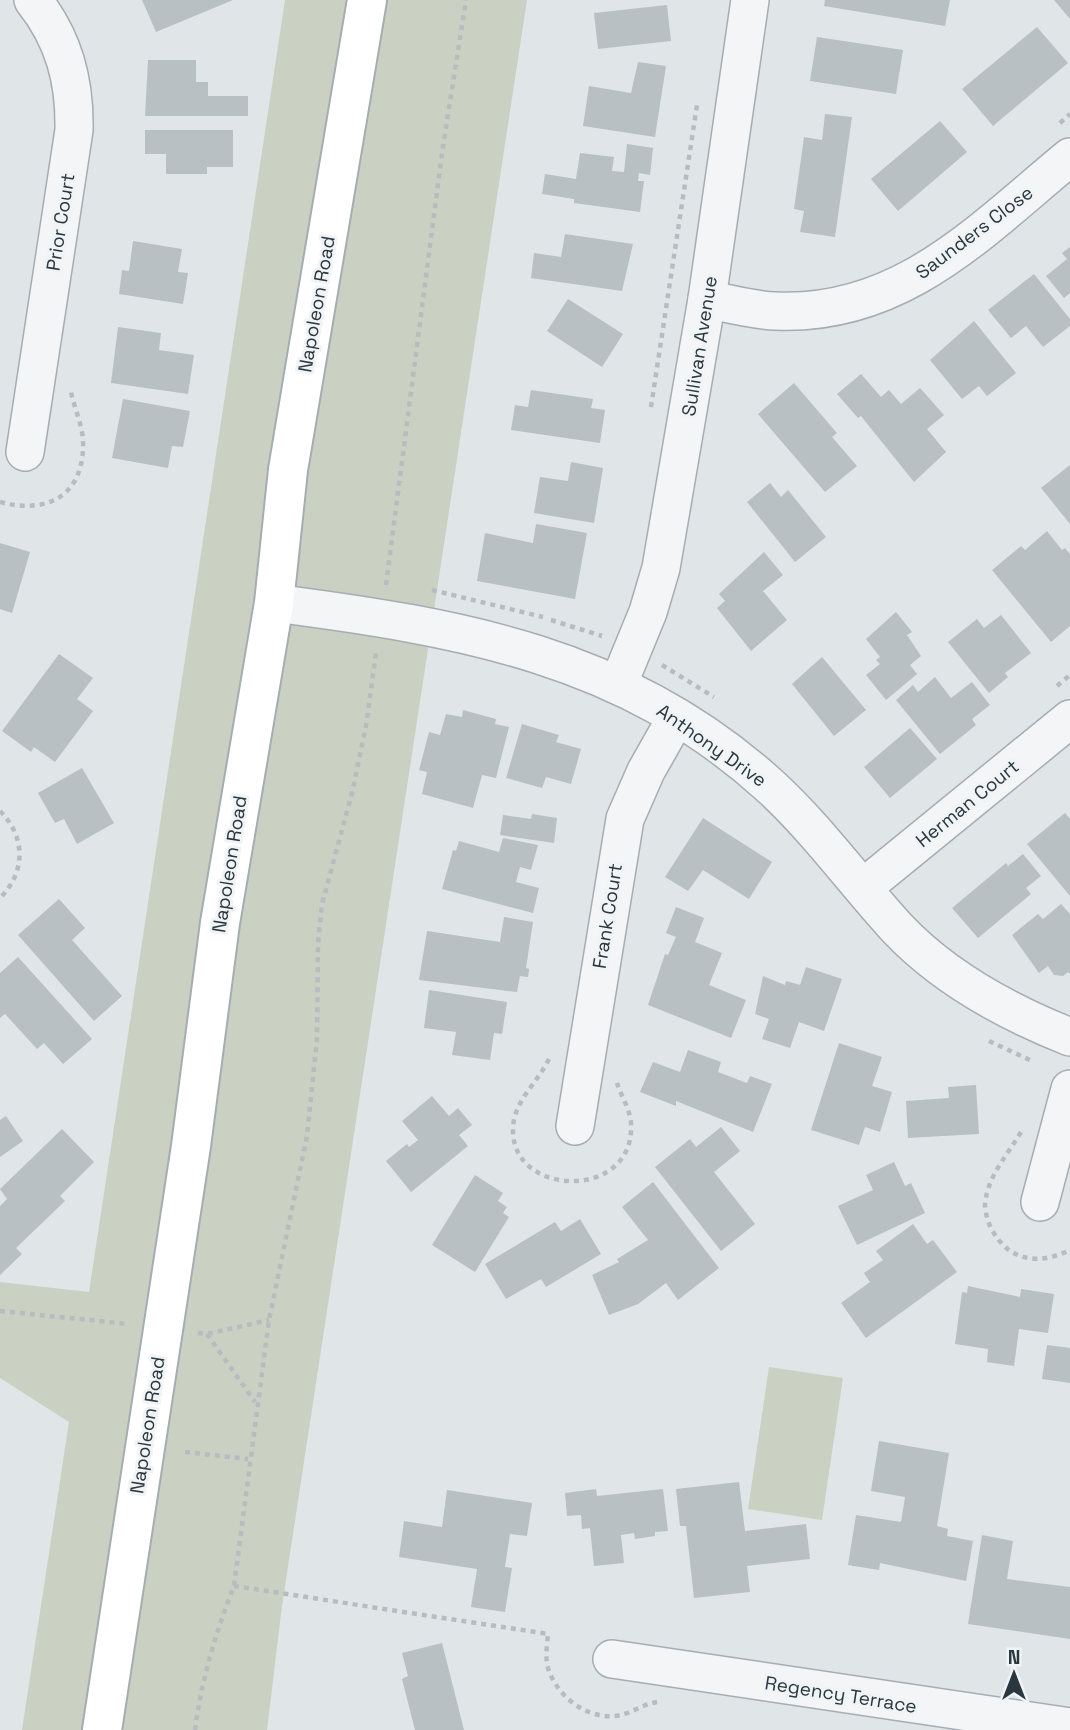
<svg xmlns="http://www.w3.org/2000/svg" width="1070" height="1730" viewBox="0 0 1070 1730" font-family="'Space Grotesk',sans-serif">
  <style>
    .green { fill: #cad1c2 }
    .building { fill: #b8c0c4 }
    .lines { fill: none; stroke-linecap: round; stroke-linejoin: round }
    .street-casing { stroke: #a6adb2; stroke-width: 40 }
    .secondary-casing { stroke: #a6adb2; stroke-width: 42 }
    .path { stroke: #b7bcc0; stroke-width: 4.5; stroke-dasharray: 5 5; stroke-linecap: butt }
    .street { stroke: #f3f5f7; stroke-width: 37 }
    .secondary { stroke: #fff; stroke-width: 38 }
    .labels { text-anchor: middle; stroke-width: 6; stroke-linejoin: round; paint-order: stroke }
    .street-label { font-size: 19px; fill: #2a373e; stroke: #f0f4f6 }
  </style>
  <rect width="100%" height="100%" fill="#e0e5e8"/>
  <g class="green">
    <path d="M285,0H527L282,1606L267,1730H22L69,1422L0,1378V1282L89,1292Z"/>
    <path d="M769,1367L843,1378L822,1520L748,1509Z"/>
  </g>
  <g class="building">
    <path d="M142,0H233L156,32Z"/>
    <path d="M825,0H950L945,26L824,6Z"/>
    <path d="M1054,0H1070V19Z"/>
    <path d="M667,5L671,41L598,49L594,13Z"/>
    <path d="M1037,27L1068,63L993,126L962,89Z"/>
    <path d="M817,37L903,50L896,94L810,81Z"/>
    <path d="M148,60H196V82H208V96H248V116H145Z"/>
    <path d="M638,62L666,66L655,137L583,126L589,86L631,93Z"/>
    <path d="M825,114L852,117L835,237L800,232L804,211L794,209L804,137L822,140Z"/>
    <path d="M940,121L967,152L898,211L871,179Z"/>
    <path d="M145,130H233V167H207V174H166V154H145Z"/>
    <path d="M627,144L653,148L650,175L639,173L638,181H644L640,212L574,203V199L542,194L545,174L576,179L580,153L614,157L612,171L624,172Z"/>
    <path d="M565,234L633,244L622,291L531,278L534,253L561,257Z"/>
    <path d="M133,241L182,249L178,272L188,273L183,304L119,294L122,270L129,271Z"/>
    <path d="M1070,247V293L1064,298L1046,276L1067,259L1062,253Z"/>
    <path d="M1034,274L1070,319V326L1043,347L1026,326L1011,338L988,310Z"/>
    <path d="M568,299L623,334L602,367L547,331Z"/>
    <path d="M974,321L1016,373L987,396L979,386L962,399L930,360Z"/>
    <path d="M118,327L161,333L159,350L194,355L188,394L111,383Z"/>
    <path d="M861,374L881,397L889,390L901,404L920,388L944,415L927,429L946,452L914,482L861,416L858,418L837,394Z"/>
    <path d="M794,383L837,433L832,437L857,466L825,492L758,414Z"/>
    <path d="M531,390L593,399L591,408L605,410L600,443L511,430L515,405L528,407Z"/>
    <path d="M123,399L190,411L183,447L172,446L168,468L112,458Z"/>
    <path d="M571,462L603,468L594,523L534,513L540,477L568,481Z"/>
    <path d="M1070,465V524L1041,488Z"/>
    <path d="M770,483L781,497L788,490L826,537L795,562L747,502Z"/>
    <path d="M536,524L587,533L575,599L477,581L485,533L533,543Z"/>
    <path d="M1047,531L1062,550L1065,548L1070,554V626L1051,642L992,570L1021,546L1025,550Z"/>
    <path d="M0,543L30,552L12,613L0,609Z"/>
    <path d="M764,552L783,575L763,591L787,620L751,651L717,608L725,601L719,594Z"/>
    <path d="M896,612L912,632L907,635L921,656L910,665L917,674L886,700L866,675L880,664L876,660L880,657L866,639Z"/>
    <path d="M1001,615L1031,653L1005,673L1008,677L989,693L948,642L977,619L984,628Z"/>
    <path d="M59,654L93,678L77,699L93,711L55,762L34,747L31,752L2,731Z"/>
    <path d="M822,657L866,710L834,736L792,684Z"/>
    <path d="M935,677L951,698L972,682L990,705L972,719L976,725L940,754L896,700L913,685L918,692Z"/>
    <path d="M463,710L496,719L495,724L509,727L496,778L482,775L473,808L422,794L427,772L419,770L429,732L440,735L446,714L462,717Z"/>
    <path d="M522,724L559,735L556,742L581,749L571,784L546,777L542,788L506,778Z"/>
    <path d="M910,728L937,759L890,798L864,767Z"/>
    <path d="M82,768L114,823L77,844L64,819L55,823L38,793Z"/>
    <path d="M1065,813L1070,819V896L1027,844Z"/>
    <path d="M532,814L557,818L554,843L500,835L503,815L531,819Z"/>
    <path d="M703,818L772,862L749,899L703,870L688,891L665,877Z"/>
    <path d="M503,838L538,845L531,870L520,867L516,882L539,888L533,913L442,889L453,850L456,851L459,841L499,852Z"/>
    <path d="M1023,854L1041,876L1026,888L1031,894L978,938L952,908L1006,863L1008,866Z"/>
    <path d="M59,899L85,928L72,940L122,996L94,1021L18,935Z"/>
    <path d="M1061,904L1070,914V974L1068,972L1063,976L1054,975L1048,966L1039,973L1012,935L1038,914L1043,919Z"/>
    <path d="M676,907L704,918L695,942L722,953L709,985L746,1000L731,1038L648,1005L665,954L668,955L676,937L666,933Z"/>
    <path d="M504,917L533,922L526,968L529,969L528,977L520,976L517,992L419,980L427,931L500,942Z"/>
    <path d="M18,957L92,1039L63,1064L44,1043L37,1049L5,1014L0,1018V973Z"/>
    <path d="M806,967L842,979L824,1031L799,1022L790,1048L762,1039L769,1019L755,1014L763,976L785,985L786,981L800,985Z"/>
    <path d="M429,990L507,1002L502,1034L494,1033L490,1060L452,1055L456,1032L424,1028Z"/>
    <path d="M839,1043L882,1057L872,1086L892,1092L880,1132L865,1127L859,1145L811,1130Z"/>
    <path d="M688,1050L721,1062L718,1072L747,1083L750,1076L772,1084L753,1132L676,1101V1106L640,1092L653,1062L680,1072Z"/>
    <path d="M976,1085L979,1134L908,1138L906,1101L949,1098L948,1087Z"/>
    <path d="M432,1096L449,1116L458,1108L472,1125L459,1135L468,1146L411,1192L386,1161L407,1144L409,1147L418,1140L402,1121Z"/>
    <path d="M6,1116L23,1141L0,1157V1120Z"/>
    <path d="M721,1127L740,1151L714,1172L755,1224L721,1251L655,1167L690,1139L696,1147Z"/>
    <path d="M62,1129L94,1162L60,1196L65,1201L16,1248L22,1254L0,1275V1206L7,1199L0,1189Z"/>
    <path d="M894,1162L905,1186L911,1183L925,1213L857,1245L838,1206L873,1190L866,1175Z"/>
    <path d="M475,1175L503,1193L498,1201L507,1207L503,1213L509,1217L475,1272L432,1245Z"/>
    <path d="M653,1182L719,1268L678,1300L666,1283L638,1304L609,1315L592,1275L619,1262L617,1259L648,1240L622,1207Z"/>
    <path d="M580,1219L601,1254L546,1287L541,1279L506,1299L485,1264L555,1222L561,1231Z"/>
    <path d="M913,1224L927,1244L933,1240L957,1272L866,1338L841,1303L870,1282L864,1273L883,1260L876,1251Z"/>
    <path d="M968,1286L1020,1297L1021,1289L1054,1294L1048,1333L1019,1329L1014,1366L987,1362L988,1349L955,1344L962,1292L967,1293Z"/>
    <path d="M1047,1345L1070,1348V1383L1042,1379Z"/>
    <path d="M879,1441L949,1453L937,1526L948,1529L947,1536L973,1541L966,1581L880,1563L879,1570L848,1565L856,1515L901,1522L905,1497L871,1491Z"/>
    <path d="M739,1482L745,1531L806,1524L810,1559L747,1566L750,1592L694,1598L686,1526H680L676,1489Z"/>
    <path d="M596,1489L597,1496L663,1489L668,1531L655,1532V1536L635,1539L634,1533L621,1535L624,1563L594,1566L590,1528L582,1529L581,1515L567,1516L565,1493Z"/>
    <path d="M447,1490L532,1503L527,1536L510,1534L505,1567L512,1568L505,1612L471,1607L477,1569L399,1557L404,1521L442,1527Z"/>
    <path d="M982,1535L1013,1541L1007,1579L1070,1587V1639L968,1624Z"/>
    <path d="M442,1643L464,1730H415L402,1679L408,1676L402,1653Z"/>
  </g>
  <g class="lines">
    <g class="street-casing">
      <g id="street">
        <path d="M707,299C729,304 752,310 775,311C901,317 980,231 1070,157"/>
        <path d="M25,452L74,130C75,81 64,39 33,0"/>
        <path d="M274,603C459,627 626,655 770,786C817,829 854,881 897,928C944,978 1007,1012 1070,1037"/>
        <path d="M618,685L648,612L661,568L707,299L750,0"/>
        <path d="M864,887L1070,719"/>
        <path d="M575,1126L625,819L646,771L676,718"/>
        <path d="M1040,1202L1070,1089"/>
        <path d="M612,1659L1070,1727"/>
      </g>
    </g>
    <g class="secondary-casing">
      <path id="secondary" d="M102,1730L191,1146L220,923L274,603L288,470L367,0"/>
    </g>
    <g class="path">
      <path d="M1060,123L1070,114"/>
      <path d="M651,407L697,105"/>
      <path d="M0,502C50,515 85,494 83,440C82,424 74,407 71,392"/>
      <path d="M386,585L442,153L466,0"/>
      <path d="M432,590L543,617"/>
      <path d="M551,620L602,636"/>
      <path d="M662,665L714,697"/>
      <path d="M1057,686L1070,675"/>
      <path d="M0,811C26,837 26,872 0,898"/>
      <path d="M989,1041L1032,1061"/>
      <path d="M549,1059C538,1082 513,1102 513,1129C511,1198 636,1201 631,1123C630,1109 621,1096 617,1083"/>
      <path d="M1021,1132C1007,1156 988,1175 985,1204C985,1212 988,1223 992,1230C1010,1262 1039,1265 1070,1250"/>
      <path d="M0,1311L128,1324"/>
      <path d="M198,1333L207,1334L269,1320"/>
      <path d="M207,1334L255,1402"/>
      <path d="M185,1452L248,1459"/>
      <path d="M234,1586L548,1634C547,1645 545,1658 548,1668C557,1697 589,1722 621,1715C633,1712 644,1704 657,1702"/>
      <path d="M195,1730C201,1681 216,1632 234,1586L269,1320L307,1136L317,1039L318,944L322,904L352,793L366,726L376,653"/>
    </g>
    <use href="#street" class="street"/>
    <use href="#secondary" class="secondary"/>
  </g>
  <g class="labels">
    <g class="street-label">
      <text transform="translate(60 222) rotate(-81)" y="7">Prior Court</text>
      <text transform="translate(974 232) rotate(-37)" y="7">Saunders Close</text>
      <text transform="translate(316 304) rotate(-80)" y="7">Napoleon Road</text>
      <text transform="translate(699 346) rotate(-81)" y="7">Sullivan Avenue</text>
      <text transform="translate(712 745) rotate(35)" y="7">Anthony Drive</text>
      <text transform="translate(967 803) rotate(-39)" y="7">Herman Court</text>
      <text transform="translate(229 864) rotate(-81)" y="7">Napoleon Road</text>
      <text transform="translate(607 916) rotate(-81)" y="7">Frank Court</text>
      <text transform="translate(147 1425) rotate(-81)" y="7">Napoleon Road</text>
      <text transform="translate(841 1694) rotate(9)" y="7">Regency Terrace</text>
    </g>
  </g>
  <g transform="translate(1014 1674)" stroke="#f0f4f6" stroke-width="5" paint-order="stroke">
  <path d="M0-5L12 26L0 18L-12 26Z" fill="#2a373e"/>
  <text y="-10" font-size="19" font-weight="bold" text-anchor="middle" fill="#2a373e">N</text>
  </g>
</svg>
